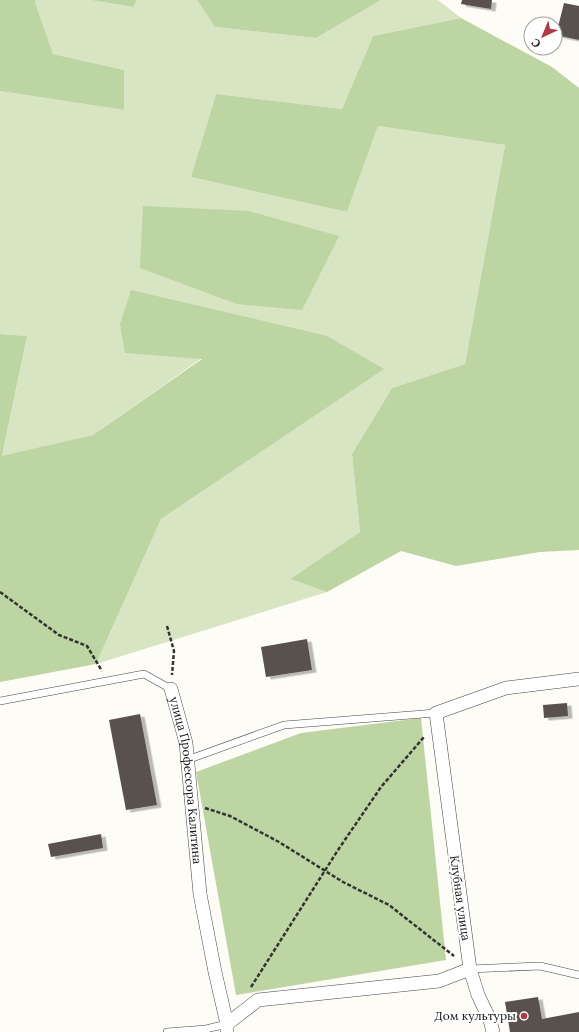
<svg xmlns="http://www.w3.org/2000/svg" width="579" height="1032" viewBox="0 0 579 1032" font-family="Lora,serif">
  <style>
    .green { fill: #d7e5c2 }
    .forest { fill: #bdd4a3 }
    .building { fill: #58514e; filter: url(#shadow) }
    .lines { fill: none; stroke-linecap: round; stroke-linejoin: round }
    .lane-casing { stroke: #444; stroke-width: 8 }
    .street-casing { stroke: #444; stroke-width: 14 }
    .path { stroke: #333; stroke-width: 2.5; stroke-dasharray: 4 2; stroke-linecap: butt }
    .lane { stroke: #fff; stroke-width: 7 }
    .street { stroke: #fff; stroke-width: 13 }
    .poi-dot { fill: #b13847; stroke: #fff; stroke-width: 1.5 }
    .labels { text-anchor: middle; stroke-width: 4; stroke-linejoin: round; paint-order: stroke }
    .street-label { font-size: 12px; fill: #111; stroke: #fff }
    .poi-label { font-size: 12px; fill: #111; stroke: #fff; text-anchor: end }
  </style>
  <defs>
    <filter id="shadow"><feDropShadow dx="4.5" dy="2.5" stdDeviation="0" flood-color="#0004"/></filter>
  </defs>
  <rect width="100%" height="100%" fill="#fefcf6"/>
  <path class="green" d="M36,0H90L132,7L137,0H197L215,27L316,38L381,0H438L461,18L373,36L342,109L216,94L191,177L347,212L378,126L505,145L465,364L392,388L352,454L360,532L290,579L327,592L96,664L161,519L383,369L202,358L93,435L2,457L27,336L0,334V91L124,110V70L53,54L35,2Z"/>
  <g class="forest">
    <path d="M0,0H36L35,2L53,54L124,70V110L0,91Z"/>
    <path d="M90,0H137L133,7Z"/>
    <path d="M197,0H381L316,38L215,27Z"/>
    <path d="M461,18L552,67L579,88V550L540,552L456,566L401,551L327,592L290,579L360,532L352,454L392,388L465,364L505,145L378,126L347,212L191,177L216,94L342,109L373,36Z"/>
    <path d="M143,206L249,211L339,236L302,310L237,304L140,268Z"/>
    <path d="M131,290L327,336L384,369L161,519L96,664L0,682V334L27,336L2,456L93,435L202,359L125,353L120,324Z"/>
    <path d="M421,718L446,960L236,995L196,772L301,733Z"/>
  </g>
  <g class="building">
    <path d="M462,0H492L491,9L461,4Z"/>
    <path d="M564,3L579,6V40L556,35Z"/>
    <path d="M307,639L312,670L266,677L261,647Z"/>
    <path d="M567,703L568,716L544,718L543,705Z"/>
    <path d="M140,714L157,805L126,810L109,720Z"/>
    <path d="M101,834L103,848L51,857L48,844Z"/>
    <path d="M538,997L542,1019L579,1012V1032H510L505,1002Z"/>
  </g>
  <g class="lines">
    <g class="lane-casing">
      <g id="lane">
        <path d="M0,701L144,674L171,689"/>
        <path d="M187,760L284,725L436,713"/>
        <path d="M470,969L540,966L579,975"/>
        <path d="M167,1032L206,1029L227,1024"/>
      </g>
    </g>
    <g class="street-casing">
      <g id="street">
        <path id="s1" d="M171,689L186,743L200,894L215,972L227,1024V1032"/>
        <path d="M227,1024L258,1000L439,981L470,969"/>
        <path d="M493,1032L490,1020L478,995L470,969L436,713L506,688L579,679"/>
      </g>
    </g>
    <g class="path">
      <path d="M0,592L59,635L87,646L102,671"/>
      <path d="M167,626L174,651L172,675"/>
      <path d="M205,808L230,816L279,842L343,882L389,905L454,956"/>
      <path d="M251,987L338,850L381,787L424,737"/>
    </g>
    <use href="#lane" class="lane"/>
    <use href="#street" class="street"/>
  </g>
  <circle class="poi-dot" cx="524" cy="1016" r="4"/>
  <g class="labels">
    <g class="street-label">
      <text dy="4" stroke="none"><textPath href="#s1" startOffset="93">улица Профессора Калитина</textPath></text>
      <text transform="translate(460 898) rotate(82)" y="4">Клубная улица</text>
    </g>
    <g class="poi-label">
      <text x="516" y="1020">Дом культуры</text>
    </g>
  </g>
  <g transform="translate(543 36) rotate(224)"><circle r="19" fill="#ffffff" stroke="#a0a0a0"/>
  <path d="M0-3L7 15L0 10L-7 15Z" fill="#b13847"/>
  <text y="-6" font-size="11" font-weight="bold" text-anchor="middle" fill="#111111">С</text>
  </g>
</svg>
